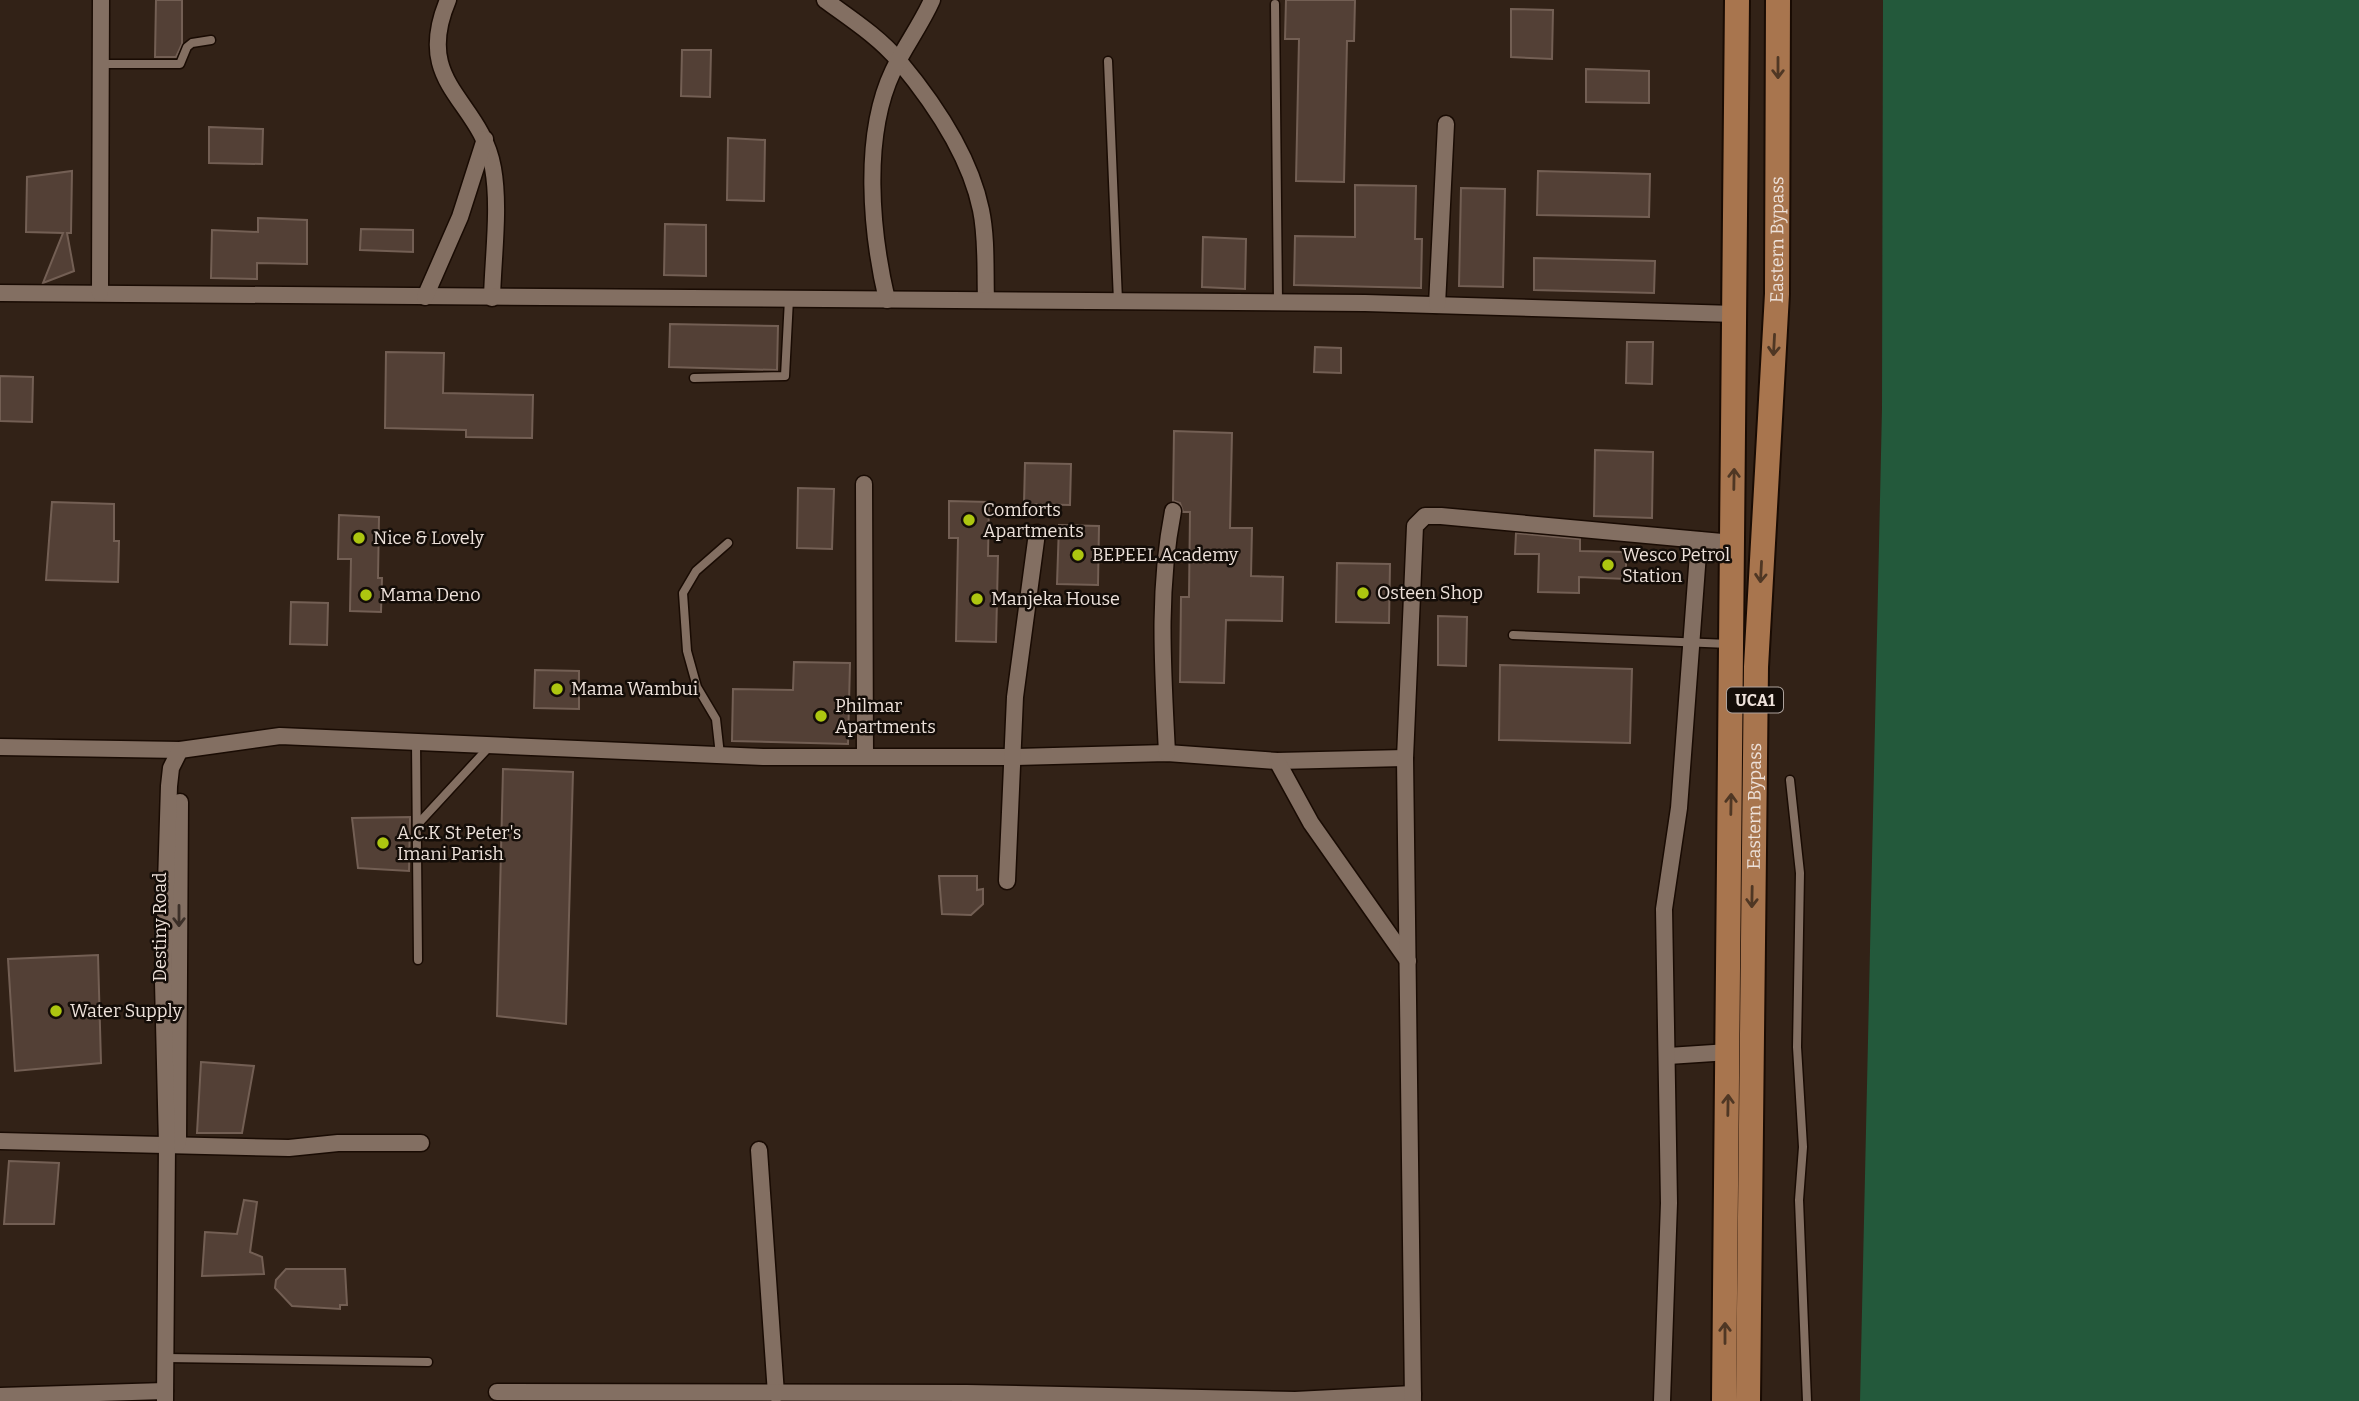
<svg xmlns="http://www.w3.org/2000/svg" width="2359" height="1401" viewBox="0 0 2359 1401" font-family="Bitter,serif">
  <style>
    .forest { fill: #23593b }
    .building { fill: #534036; stroke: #735f54; stroke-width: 2 }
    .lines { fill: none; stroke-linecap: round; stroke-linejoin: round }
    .lane-casing { stroke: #190b03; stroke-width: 11 }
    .street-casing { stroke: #190b03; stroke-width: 19 }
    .primary-casing { stroke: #190b03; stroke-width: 28 }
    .lane { stroke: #836f62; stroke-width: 8 }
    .street { stroke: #836f62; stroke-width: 16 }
    .primary { stroke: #a8754e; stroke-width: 24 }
    .oneway { stroke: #4f3724 }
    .oneway2 { stroke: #3b2f28 }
    .poi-dot { fill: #adc610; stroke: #140d08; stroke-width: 2.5 }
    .labels { text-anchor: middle; stroke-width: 5; stroke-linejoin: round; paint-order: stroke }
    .shield { fill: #140d08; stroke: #aca19b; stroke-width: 2 }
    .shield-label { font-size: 16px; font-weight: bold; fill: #ede1da }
    .street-label { font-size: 18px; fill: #ede1da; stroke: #140d08 }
    .poi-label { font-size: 18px; fill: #ede1da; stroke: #140d08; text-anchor: start }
  </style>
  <rect width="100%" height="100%" fill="#322217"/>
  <path class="forest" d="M1883,0H2359V1401H1860L1882,409Z"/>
  <g class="building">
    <path d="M156,0H182V44L176,57H155Z"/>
    <path d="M1286,0H1355L1354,41H1347L1344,182L1296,181L1299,39H1285Z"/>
    <path d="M1511,9L1553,10L1552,59L1511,57Z"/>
    <path d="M682,50H711L710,97L681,96Z"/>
    <path d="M1586,69L1649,71V103L1586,102Z"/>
    <path d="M209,127L263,129L262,164L209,163Z"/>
    <path d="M728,138L765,140L764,201L727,200Z"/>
    <path d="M72,171L71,233H67L74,271L43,283L63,233L26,232L27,177Z"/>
    <path d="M1538,171L1650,174L1649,217L1537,215Z"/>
    <path d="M1355,185L1416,186L1415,239H1422L1421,288L1294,285L1295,236L1355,237Z"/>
    <path d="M1461,188L1505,189L1503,287L1459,286Z"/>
    <path d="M258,218L307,220V264L257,263V279L211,278L212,230L258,232Z"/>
    <path d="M665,224L706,225V276L664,275Z"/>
    <path d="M361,229L413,230V252L360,250Z"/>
    <path d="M1203,237L1246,239L1245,289L1202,287Z"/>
    <path d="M1534,258L1655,261L1654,293L1534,290Z"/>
    <path d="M670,324L778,326L777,370L669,367Z"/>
    <path d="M1627,342H1653L1652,384L1626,383Z"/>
    <path d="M1315,347L1341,348V373L1314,372Z"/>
    <path d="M386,352L444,353L443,393L533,395L532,438L466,437V430L385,428Z"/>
    <path d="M0,376L33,377L32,422L0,421Z"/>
    <path d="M1174,431L1232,433L1230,528H1252L1251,576L1283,577L1282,621L1226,620L1224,683L1180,682L1181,597H1189L1190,512H1183L1180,503L1173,501Z"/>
    <path d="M1595,450L1653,452L1652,518L1594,516Z"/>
    <path d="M1025,463L1071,464L1070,505L1024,504Z"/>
    <path d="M798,488L834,489L832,549L797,548Z"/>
    <path d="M949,501L989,502L988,556H998L996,642L956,641L958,538H949Z"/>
    <path d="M52,502L114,504V541H119L118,582L46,580Z"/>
    <path d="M339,515L379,517L378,578H382L381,612L350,611L351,559H338Z"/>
    <path d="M1059,525L1099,526L1098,585L1057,584Z"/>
    <path d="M1516,533L1580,539V551L1626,552V579L1579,577V593L1538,592L1539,554H1515Z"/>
    <path d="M1337,563L1390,564L1389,623L1336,622Z"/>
    <path d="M291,602L328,603L327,645L290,644Z"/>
    <path d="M1438,616L1467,617L1466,666L1438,665Z"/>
    <path d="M794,662L850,663L848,744L732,741L733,689L793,690Z"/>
    <path d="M1500,665L1632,669L1630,743L1499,740Z"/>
    <path d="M535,670L579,671V709L534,708Z"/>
    <path d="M503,769L573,772L566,1024L497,1016Z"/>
    <path d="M410,817L409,871L358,868L352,818Z"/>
    <path d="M939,876H977V890L983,889V904L971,915L942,914Z"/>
    <path d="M98,955L101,1063L15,1071L8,959Z"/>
    <path d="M201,1062L254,1066L242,1133H197Z"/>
    <path d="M9,1161L59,1163L54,1224H4Z"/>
    <path d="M244,1200L257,1202L250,1252L262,1257L264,1274L202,1276L205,1232L237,1234Z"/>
    <path d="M286,1269H345L347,1305H340V1309L292,1306L275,1288L276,1280Z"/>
  </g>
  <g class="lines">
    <g class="lane-casing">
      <g id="lane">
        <path d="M1275,4L1278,302"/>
        <path d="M1108,61L1118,301"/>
        <path d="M100,64H180L187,47L192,43L211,40"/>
        <path d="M694,378L785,376L789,299"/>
        <path d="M1513,635L1729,644"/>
        <path d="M416,742L418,960"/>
        <path d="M720,755L716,719L697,687L687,651L683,593L696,571L728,543"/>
        <path d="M1790,780L1800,873L1797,1047L1803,1147L1799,1200L1807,1401"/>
        <path d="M417,825L489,747"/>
        <path d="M166,1358L428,1362"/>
      </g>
    </g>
    <g class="street-casing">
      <g id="street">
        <path d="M448,0C412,85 481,99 493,168C500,207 493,257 492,298"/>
        <path d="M825,0C851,19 879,37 899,61C934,103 970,156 981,210C987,239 985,270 986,300"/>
        <path d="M0,293L1365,303L1735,314"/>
        <path d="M100,293L101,0"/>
        <path d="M425,297L460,217L485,139"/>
        <path d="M887,300C871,232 862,136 893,71C904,47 921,25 932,0"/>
        <path d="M1437,305L1446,124"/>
        <path d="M864,484L865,756"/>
        <path d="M0,747L180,750L280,736L763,757H1013L1167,753L1277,761L1405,758"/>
        <path d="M1167,753C1163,671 1157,593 1173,511"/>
        <path d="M1277,761L1311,823L1408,961"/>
        <path d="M1007,881L1015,697L1037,533"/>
        <path d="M1668,1056L1729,1052"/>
        <path d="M0,1141L289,1148L338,1143H421"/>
        <path d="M178,1143L180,802"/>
        <path d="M759,1150L776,1394"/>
        <path d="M497,1392L967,1393L1295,1400L1413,1394"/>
        <path d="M0,1396L165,1391"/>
        <path d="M165,1401L167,1145L163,982L169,786L171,768L180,750"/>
        <path d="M1413,1401L1405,758L1415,526L1425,516H1441L1733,543"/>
        <path d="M1662,1401L1669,1203L1664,909L1679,808L1699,540"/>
      </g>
    </g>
    <g class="primary-casing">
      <g id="primary">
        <path d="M1724,1401L1737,0"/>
        <path id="s1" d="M1748,1401L1756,667L1777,294L1778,0"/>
      </g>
    </g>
    <use href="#lane" class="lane"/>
    <use href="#street" class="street"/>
    <use href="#primary" class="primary"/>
  </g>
  <defs><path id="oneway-shaft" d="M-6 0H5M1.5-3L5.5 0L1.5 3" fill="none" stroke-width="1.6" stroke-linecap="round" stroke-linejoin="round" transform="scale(1.75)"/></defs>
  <g class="oneway">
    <use href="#oneway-shaft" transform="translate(1778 68) rotate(90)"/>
    <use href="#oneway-shaft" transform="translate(1774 345) rotate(93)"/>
    <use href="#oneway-shaft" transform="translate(1734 479) rotate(-89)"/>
    <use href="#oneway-shaft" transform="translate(1761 572) rotate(93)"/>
    <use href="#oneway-shaft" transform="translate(1731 804) rotate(-89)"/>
    <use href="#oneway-shaft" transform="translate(1752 897) rotate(91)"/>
    <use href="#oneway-shaft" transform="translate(1728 1105) rotate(-89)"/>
    <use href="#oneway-shaft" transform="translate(1725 1333) rotate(-90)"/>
  </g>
  <use class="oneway2" href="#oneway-shaft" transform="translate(179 916) rotate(90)"/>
  <g class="poi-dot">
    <circle cx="969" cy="520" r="7"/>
    <circle cx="359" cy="538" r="7"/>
    <circle cx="1078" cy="555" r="7"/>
    <circle cx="1608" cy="565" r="7"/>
    <circle cx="1363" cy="593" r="7"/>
    <circle cx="366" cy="595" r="7"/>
    <circle cx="977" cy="599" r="7"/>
    <circle cx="557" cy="689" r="7"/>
    <circle cx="821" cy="716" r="7"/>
    <circle cx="383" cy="843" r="7"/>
    <circle cx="56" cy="1011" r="7"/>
  </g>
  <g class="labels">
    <rect class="shield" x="1727" y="687.5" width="56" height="25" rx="5"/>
    <g class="shield-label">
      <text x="1755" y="706">UCA1</text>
    </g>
    <g class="street-label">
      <text dy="6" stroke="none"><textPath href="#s1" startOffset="1162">Eastern Bypass</textPath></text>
      <text dy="6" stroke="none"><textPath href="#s1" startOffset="595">Eastern Bypass</textPath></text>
      <text transform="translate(160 927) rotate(-90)" y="6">Destiny Road</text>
    </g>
    <g class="poi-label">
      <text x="983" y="516">Comforts<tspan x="983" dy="21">Apartments</tspan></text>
      <text x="373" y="544">Nice &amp; Lovely</text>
      <text x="1092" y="561">BEPEEL Academy</text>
      <text x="1622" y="561">Wesco Petrol<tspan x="1622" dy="21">Station</tspan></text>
      <text x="1377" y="599">Osteen Shop</text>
      <text x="380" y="601">Mama Deno</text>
      <text x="991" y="605">Manjeka House</text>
      <text x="571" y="695">Mama Wambui</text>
      <text x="835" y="712">Philmar<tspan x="835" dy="21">Apartments</tspan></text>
      <text x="397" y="839">A.C.K St Peter's<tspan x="397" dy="21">Imani Parish</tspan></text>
      <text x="70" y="1017">Water Supply</text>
    </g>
  </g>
</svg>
